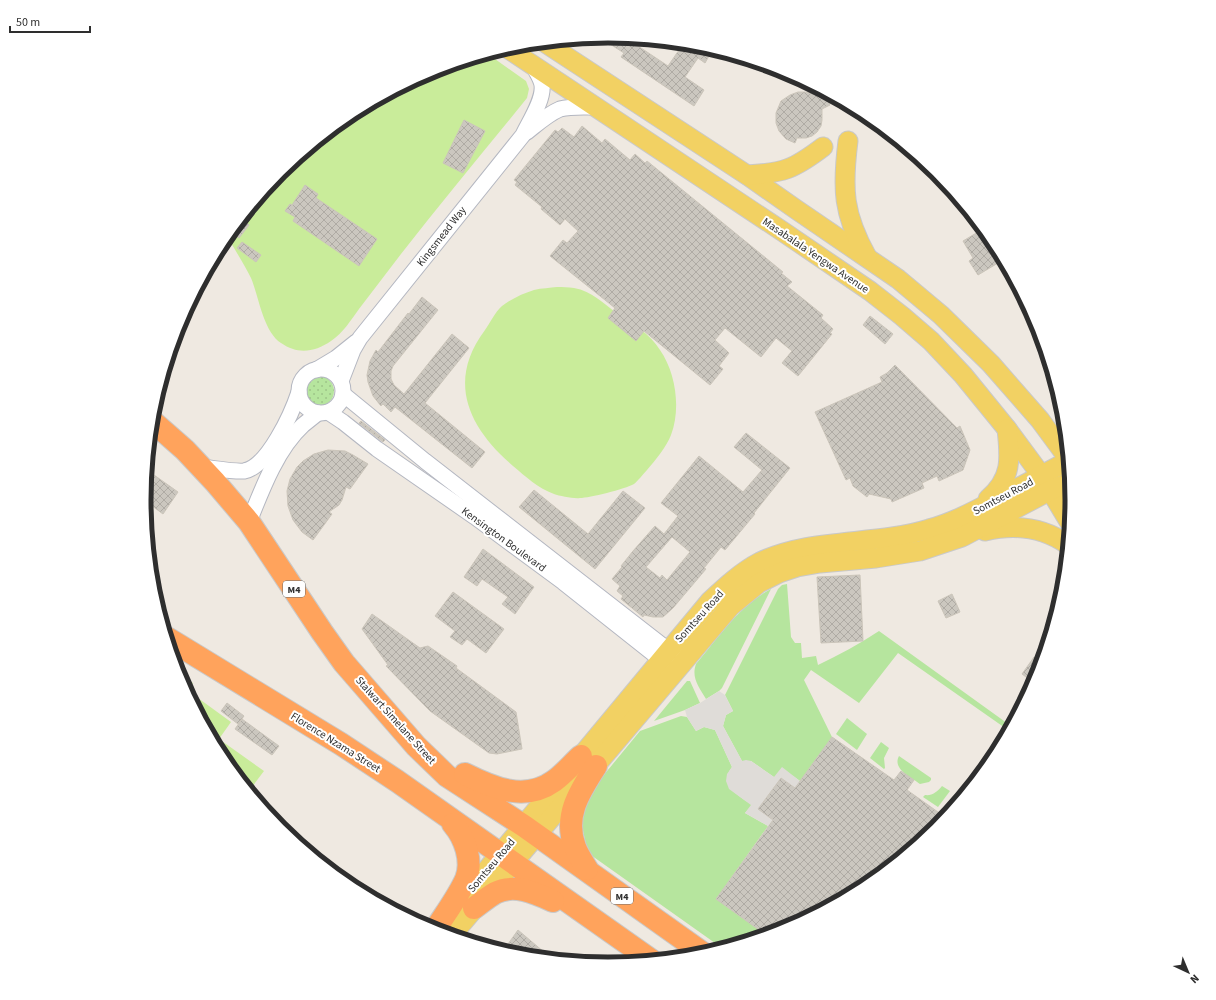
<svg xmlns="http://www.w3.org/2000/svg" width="1216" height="1000" viewBox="0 0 1216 1000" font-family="'Source Sans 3',sans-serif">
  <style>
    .grass { fill: #b6e59e }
    .park { fill: url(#park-dots) }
    .pitch { fill: #c9ec9a }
    .plaza { fill: #dfdcd8 }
    .building { fill: url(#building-cross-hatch); stroke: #cbc5ba; fill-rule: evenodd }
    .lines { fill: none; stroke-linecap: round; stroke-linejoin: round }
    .minor-casing { stroke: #b4b7c1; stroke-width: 17 }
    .major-casing { stroke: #c9c9c9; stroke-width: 21 }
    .highway-casing { stroke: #c9c9c9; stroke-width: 24 }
    .minor { stroke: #fff; stroke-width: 15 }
    .major { stroke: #f2d163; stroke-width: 19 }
    .highway { stroke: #ffa35c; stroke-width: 22 }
    .labels { text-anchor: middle; stroke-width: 4; stroke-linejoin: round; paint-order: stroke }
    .shield { fill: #fff; stroke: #6d6d6d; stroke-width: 1 }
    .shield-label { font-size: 10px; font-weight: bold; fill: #2e2e2e }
    .street-label { font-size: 11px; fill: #2e2e2e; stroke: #fff }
    .rim { fill: none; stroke: #2e2e2e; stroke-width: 5 }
  </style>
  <defs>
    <pattern id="park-dots" width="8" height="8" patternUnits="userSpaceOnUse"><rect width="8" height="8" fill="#b6e59e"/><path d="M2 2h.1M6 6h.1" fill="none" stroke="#9dc588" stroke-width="1.8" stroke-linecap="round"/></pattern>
    <pattern id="building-cross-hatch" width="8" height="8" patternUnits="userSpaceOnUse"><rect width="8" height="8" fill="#cbc7bf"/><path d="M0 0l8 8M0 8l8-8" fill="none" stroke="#afaba4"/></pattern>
  </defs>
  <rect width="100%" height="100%" fill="#efe9e1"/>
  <g class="grass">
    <path d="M787,584L791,637L795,643H801L802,658L816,656L818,665C839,655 859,644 879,631L1011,726L1008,730L898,653L859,703L811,670L804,680L832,737L800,781L793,776L774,777L751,761H742L723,726L726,715L733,711L725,695L778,589L782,585Z"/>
    <path d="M771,589L722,688L719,691L706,699C699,687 691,678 696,664C719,637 739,606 771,589Z"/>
    <path d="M687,681H690L700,703L685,710L654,721Z"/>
    <path d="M681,716L687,717L696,731L704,727L715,730L732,767C718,786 738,795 752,805L745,813L768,826L716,899L766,935L722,948L588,853L579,813L589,793L640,731Z"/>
    <path d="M847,718L867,734L857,750L836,734Z"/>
    <path d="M881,742L889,748L884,758L885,768L884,769L870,758Z"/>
    <path d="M899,756L931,778V780L929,782L920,784C911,777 892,769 899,756Z"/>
    <path d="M942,786L950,791L938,807L923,797L925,795C932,796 937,792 942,786Z"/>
  </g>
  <circle class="park" cx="319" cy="391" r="15"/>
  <g class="pitch">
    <path d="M488,54L526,81L529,89L527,98C485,150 442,201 401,254C387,272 373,291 359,309C351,320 343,333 331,341C315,352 298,355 281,343C263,331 259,297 251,278C244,264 235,250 227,236L280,172L350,114L431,71Z"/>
    <path d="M557,287C563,287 568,287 574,288C592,291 604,304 618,314C634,324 650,334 660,350C676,373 681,409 671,435C667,446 655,461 647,470C643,474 638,481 634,484C625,489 589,498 580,498C574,499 560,496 554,494C538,488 526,477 513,466C469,428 446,382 485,330C490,323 495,312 502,306C511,299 524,293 534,290C542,288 550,288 557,287Z"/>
    <path d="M178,674L193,683L187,690L231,722L219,739L264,771L249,791L222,758Z"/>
  </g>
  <path class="plaza" d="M719,691L725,695L733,711L726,715L723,726L742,761L746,760L751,761L774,777L782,767L800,781L795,788L781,778L759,809L773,820L768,826L745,813L751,805L729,789L726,781L727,774L732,767L715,730L704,727L696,731L687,717L685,710L700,703Z"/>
  <g class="building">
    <path d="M608,36L626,38L668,66L679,50L667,42L699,45L713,49L705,63L698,58L685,77L704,90L694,106L621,57L624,53L599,37Z"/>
    <path d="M798,92H805L819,95L821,93L827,99L830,105L822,109V120L821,126L817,132L812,136L806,138H797L795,143L786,139L779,131L776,123V113L781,101L790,95Z"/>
    <path d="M464,120L485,131L463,173L443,163Z"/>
    <path d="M582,126L602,143L605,139L630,160L635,154L645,163L647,161L783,272L781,273L792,282L787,286L823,315L821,318L833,329L830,333L832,334L798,376L782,363L792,351L776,338L761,357L725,328L715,340L729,353L719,366L723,369L710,385L644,331L636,341L608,318L615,308L550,256L563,240L567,243L578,231L565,219L560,225L541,209L542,207L515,185L517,182L514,180L555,130L558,132L562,128L574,137Z"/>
    <path d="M305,185L318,194L316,198L377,239L359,266L293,221L295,217L285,211L290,204L292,205Z"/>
    <path d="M241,219L249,225L239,238L231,232Z"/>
    <path d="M983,229L994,242L1003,260L978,275L969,261L973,258L963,241Z"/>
    <path d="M242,242L261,255L256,262L237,248Z"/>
    <path d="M422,297L438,310L393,366L391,371V379L394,385L404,394L452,334L469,348L425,403L485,452L472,468L395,407L391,412L383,404L381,406L373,396L368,382L367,375L370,361L376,350L378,352L408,313L409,314Z"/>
    <path d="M870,316L893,334L885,344L863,325Z"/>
    <path d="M895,365L957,428L960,426L970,450L963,470L939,481L937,476L922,483L924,488L892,502L891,499L869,494L867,497L853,486L850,478L846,480L815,412L882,382L880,377L887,373Z"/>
    <path d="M361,421L385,440L383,442L359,423Z"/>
    <path d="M746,433L790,468L754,513L755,514L725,550L721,547L704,568L706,569L673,608L663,617H653L644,615L643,617L621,599L623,596L617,591L620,586L612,579L622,567L621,566L633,551L655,526L664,534L678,516L661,503L699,456L743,492L762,470L734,447ZM672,537L690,552L667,580L662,575L660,578L646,567Z"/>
    <path d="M328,450L345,451L353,455L368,464L350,489L346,487L342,500L339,505L329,512L332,514L313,540L302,532L293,520L288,506L287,491L290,479L297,467L303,461L314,454Z"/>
    <path d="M147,470L178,492L163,514L144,500Z"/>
    <path d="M534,490L588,534L623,491L645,508L595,569L519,507Z"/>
    <path d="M483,549L534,587L515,614L502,604L508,597L482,579L477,586L464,577Z"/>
    <path d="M860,575L863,641L821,643L817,577Z"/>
    <path d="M453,592L504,629L486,653L467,639L462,645L450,637L455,631L435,616Z"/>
    <path d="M952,594L960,612L946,618L938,601Z"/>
    <path d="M372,614L420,648L428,646L457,666L456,668L516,712L522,749L497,754L489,753L430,711L386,666L388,665L362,629Z"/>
    <path d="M1034,657L1041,663L1030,680L1022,674Z"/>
    <path d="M227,703L244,716L238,724L221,711Z"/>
    <path d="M242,719L279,746L272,755L235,729Z"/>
    <path d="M832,737L894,780L901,771L914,780L907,790L945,817L936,828L866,886L785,929L766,935L716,899L773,820L758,809L781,778L795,788Z"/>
    <path d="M518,930L551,958L517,955L503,951Z"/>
  </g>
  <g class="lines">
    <g class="minor-casing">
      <g id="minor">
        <path d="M527,132C537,124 548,114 560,109C571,106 584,107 595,107"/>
        <circle cx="321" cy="391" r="22"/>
        <path d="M316,370L336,358L356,342"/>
        <path d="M341,381L353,350L360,338L523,135C529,122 544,100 542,85C541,78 536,72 533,65"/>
        <path d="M343,394L425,461L677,657"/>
        <path d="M328,412L343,422L377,449L475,517L563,582L669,666"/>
        <path d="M201,467C212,468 234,472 244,471C268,467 292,413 299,392"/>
        <path d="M249,522C262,489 277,449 303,425C308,421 313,417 318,413"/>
      </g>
    </g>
    <g class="major-casing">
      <g id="major">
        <path d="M544,42L747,175L797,210L898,279L941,315L991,364L1040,420L1068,458"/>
        <path d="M507,48L782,231L870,291L902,316L931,341L963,375L1007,429L1041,475L1070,523"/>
        <path d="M848,141C842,189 843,214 867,257"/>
        <path d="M747,175C784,173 794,169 823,147"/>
        <path d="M988,499C1013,478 1010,457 1007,429"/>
        <path d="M985,531C1015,524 1043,527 1068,545"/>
        <path d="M460,902L710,601C725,587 741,572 760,562C813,537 874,546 929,529C955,522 978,509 1001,497C1023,485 1046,473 1068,461"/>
        <path d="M452,935L730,607L759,583L779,573L797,567L820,563L876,558L920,551L962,537L1051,490L1070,482"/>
      </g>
    </g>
    <g class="highway-casing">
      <g id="highway">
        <path d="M152,421L185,450L215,482L249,522L322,632L344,663L416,746L447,776L524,826L704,954"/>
        <path d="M167,638L341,744L397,781L651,960"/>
        <path d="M465,774C493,788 525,802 554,781C564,774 572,764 581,756"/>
        <path d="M587,869C583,862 578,855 575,847C563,816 580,791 596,766"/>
        <path d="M474,908C481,903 488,897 495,893C514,883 535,893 553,901"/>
        <path d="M435,930C445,914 458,897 466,879C473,861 465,838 453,824"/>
      </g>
    </g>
    <use href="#minor" class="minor"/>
    <use href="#major" class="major"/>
    <use href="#highway" class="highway"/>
  </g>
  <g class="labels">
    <g class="shield">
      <rect x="283" y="581" width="22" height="16" rx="3"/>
      <rect x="611" y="888" width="22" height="16" rx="3"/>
    </g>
    <g class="shield-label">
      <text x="294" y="593">M4</text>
      <text x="622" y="900">M4</text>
    </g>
    <g class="street-label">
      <text transform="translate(441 236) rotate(-52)" y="4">Kingsmead Way</text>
      <text transform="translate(816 255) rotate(34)" y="4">Masabalala Yengwa Avenue</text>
      <text transform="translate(1003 496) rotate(-28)" y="4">Somtseu Road</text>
      <text transform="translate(504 539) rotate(36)" y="4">Kensington Boulevard</text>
      <text transform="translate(699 616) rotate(-48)" y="4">Somtseu Road</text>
      <text transform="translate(396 720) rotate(48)" y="4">Stalwart Simelane Street</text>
      <text transform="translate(336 742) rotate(32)" y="4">Florence Nzama Street</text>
      <text transform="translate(491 865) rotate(-50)" y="4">Somtseu Road</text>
    </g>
  </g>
  <path d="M0 0H1216V1000H0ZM151 500a457 457 0 1 1 914 0a457 457 0 1 1-914 0Z" fill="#fff" fill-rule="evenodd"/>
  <path class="rim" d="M151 500a457 457 0 1 1 914 0a457 457 0 1 1-914 0Z"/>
  <g transform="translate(1188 972) rotate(136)" stroke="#ffffff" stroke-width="3" paint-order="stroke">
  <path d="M0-3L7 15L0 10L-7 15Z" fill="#2e2e2e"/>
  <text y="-6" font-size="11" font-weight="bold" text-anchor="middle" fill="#2e2e2e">N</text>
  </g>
  <path d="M10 26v6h80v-6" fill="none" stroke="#2e2e2e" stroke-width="2"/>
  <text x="16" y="26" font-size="12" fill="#2e2e2e" stroke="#ffffff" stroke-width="3" paint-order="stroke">50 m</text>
</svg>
